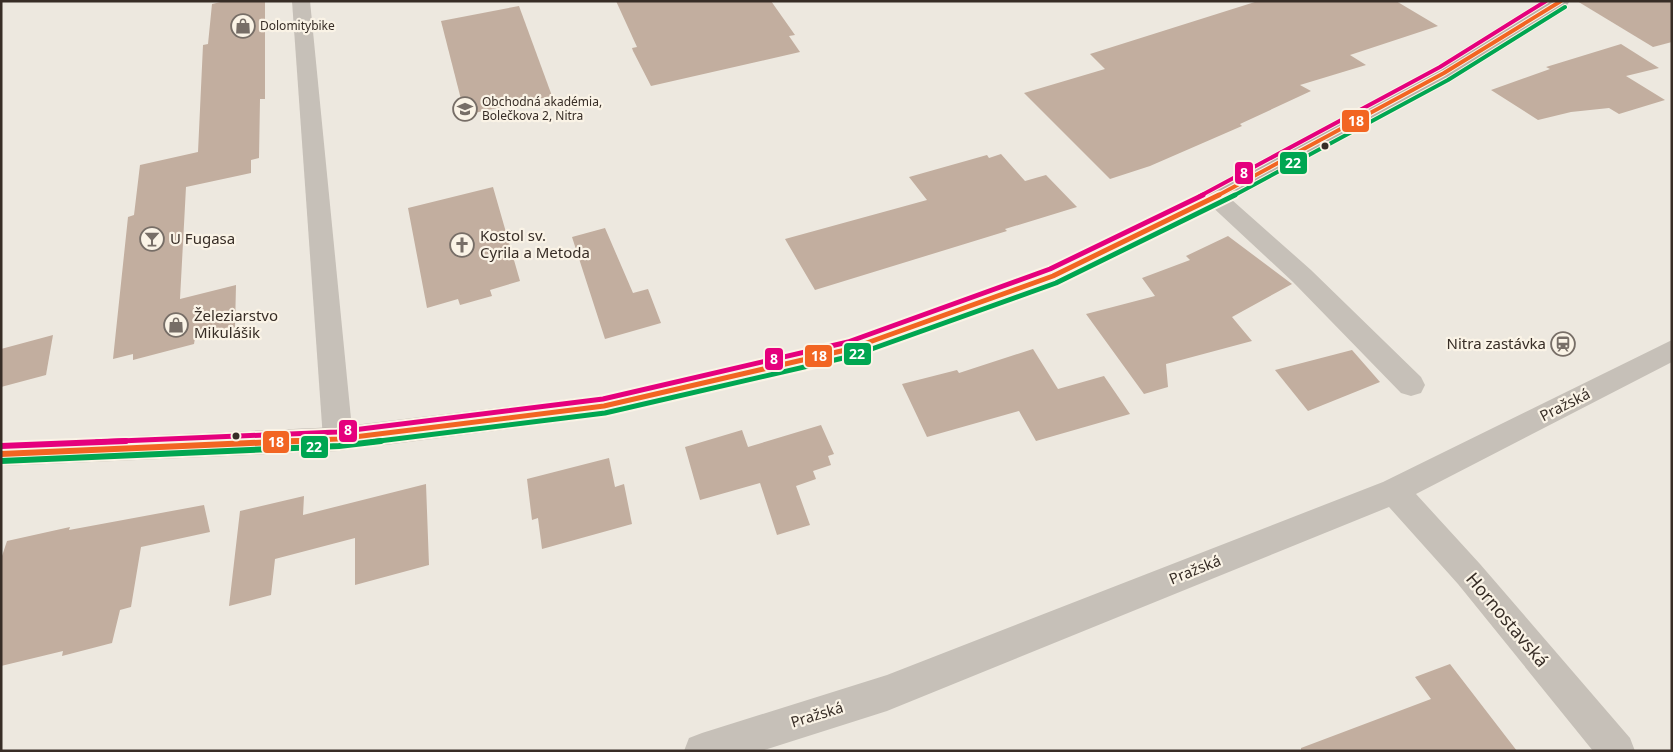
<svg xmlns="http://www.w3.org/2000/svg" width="1673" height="752" viewBox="0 0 1673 752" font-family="'Noto Sans',sans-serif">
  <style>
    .building { fill: #c2ae9f }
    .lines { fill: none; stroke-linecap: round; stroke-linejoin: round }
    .street { fill: #c6c0b8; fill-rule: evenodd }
    .secondary { fill: #b7b0a9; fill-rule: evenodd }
    .bus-1-far2-casing { stroke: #faf3e6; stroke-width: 6 }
    .bus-1-far1-casing { stroke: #faf3e6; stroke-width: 9 }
    .bus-1-casing { stroke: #faf3e6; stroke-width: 10 }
    .bus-2-far2-casing { stroke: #faf3e6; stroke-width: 6 }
    .bus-2-far1-casing { stroke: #faf3e6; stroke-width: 9 }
    .bus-2-casing { stroke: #faf3e6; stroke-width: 10 }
    .bus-3-far2-casing { stroke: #faf3e6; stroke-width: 6 }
    .bus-3-far1-casing { stroke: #faf3e6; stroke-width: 9 }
    .bus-3-casing { stroke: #faf3e6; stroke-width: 10 }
    .bus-1-far2 { stroke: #f26522; stroke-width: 4 }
    .bus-1-far1 { stroke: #f26522; stroke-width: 5 }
    .bus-1 { stroke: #f26522; stroke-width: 6 }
    .bus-2-far2 { stroke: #00a651; stroke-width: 4 }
    .bus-2-far1 { stroke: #00a651; stroke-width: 5 }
    .bus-2 { stroke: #00a651; stroke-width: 6 }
    .bus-3-far2 { stroke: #e5007d; stroke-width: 4 }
    .bus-3-far1 { stroke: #e5007d; stroke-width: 5 }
    .bus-3 { stroke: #e5007d; stroke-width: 6 }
    .bus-dot { fill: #372d26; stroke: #faf3e6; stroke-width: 2 }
    .labels { text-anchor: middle; stroke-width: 4.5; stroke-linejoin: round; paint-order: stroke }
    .far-poi-label { font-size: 12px; fill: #372d26; stroke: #faf3e6; text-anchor: start }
    .poi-label { font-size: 15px; fill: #372d26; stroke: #faf3e6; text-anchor: start }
    .street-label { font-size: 15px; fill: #372d26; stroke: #faf3e6 }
    .near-street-label { font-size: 18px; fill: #372d26; stroke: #faf3e6 }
    .line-badge { stroke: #faf3e6; stroke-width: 2 }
    .badge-label { font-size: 14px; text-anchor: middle; font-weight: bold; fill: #fff }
  </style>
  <rect width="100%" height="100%" fill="#ede8df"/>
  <g class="building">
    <path d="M225,1H265V99H260L259,158L251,160V173L186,187L180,299L236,285L235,328L195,338L194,344L133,360V354L113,359L128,217L134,215L140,165L198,152L203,45L208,44L212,4Z"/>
    <path d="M616,1H771L795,35L789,36L800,52L651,86L633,51L632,48L637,47Z"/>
    <path d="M1258,1H1396L1438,26L1350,55L1366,65L1300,85L1311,91L1240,124L1242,126L1150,166L1110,179L1024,93L1105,69L1090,54Z"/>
    <path d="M1577,1H1672V42L1653,47Z"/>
    <path d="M519,6L552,96L465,115L441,21Z"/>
    <path d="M1621,44L1659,68L1626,76L1665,100L1619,114L1609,108L1571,112L1538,120L1491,90L1550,69L1546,67Z"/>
    <path d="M1001,154L1025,181L1046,175L1077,207L1005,229L1007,231L815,290L785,239L927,200L909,177L987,155L989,158Z"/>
    <path d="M493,187L520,281L490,290L492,296L460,305L458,299L427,308L408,208Z"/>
    <path d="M605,228L633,293L648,289L661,323L605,339L572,237Z"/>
    <path d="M1228,236L1292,284L1232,317L1252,341L1166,364L1168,387L1144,394L1086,314L1155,296L1142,278L1190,260L1186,256Z"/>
    <path d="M53,335L46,375L1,387V349Z"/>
    <path d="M1033,349L1058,389L1104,376L1130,414L1036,441L1019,411L927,437L902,384L957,370L959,373Z"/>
    <path d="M1352,350L1380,382L1308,411L1275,370Z"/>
    <path d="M821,425L834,454L828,456L831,465L813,471L816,479L796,486L810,525L777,535L760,483L700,500L685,447L742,430L748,447Z"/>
    <path d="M609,458L615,487L624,484L632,524L542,549L538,518L532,520L527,479Z"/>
    <path d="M426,484L429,565L355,585V538L275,559L271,595L229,606L240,511L304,496L303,515Z"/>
    <path d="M204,505L210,532L141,547L131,607L120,610L112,643L62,656L63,651L1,666V559L7,541L70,527L69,530Z"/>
    <path d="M1450,664L1517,751H1301V748L1431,699L1415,677Z"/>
  </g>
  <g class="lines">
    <g class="street">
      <path d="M292,1H310L353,439L348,447L338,451L328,447L323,439Z"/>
      <path d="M1215,189L1223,192L1311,270L1421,377L1425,385L1421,393L1411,396L1401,393L1293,282L1207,202L1203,197L1207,192Z"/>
      <path d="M1672,340V362L1416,494L1480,564L1630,738L1635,751H1593L1458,584L1389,507L887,711L761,751H684L689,738L702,733L887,675L1383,482Z"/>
    </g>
    <path class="secondary" d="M1548,1H1570L1567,5L1451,77L1223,202L1062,282L850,359L604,417L338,451L1,466V442L338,427L604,395L847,339L1044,270L1207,192L1437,69Z"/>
    <g class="bus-1-far2-casing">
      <path id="bus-1-far2" d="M1217,196L1444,73L1561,1"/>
    </g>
    <g class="bus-1-far1-casing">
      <path id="bus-1-far1" d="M270,442L338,439L604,406L850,349L1053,276L1219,195"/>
    </g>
    <g class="bus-1-casing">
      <path id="bus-1" d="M1,454L298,441"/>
    </g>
    <g class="bus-2-far2-casing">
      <path id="bus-2-far2" d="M1233,196L1448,80L1565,7"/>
    </g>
    <g class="bus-2-far1-casing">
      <path id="bus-2-far1" d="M371,442L605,413L852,356L1056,283L1235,195"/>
    </g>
    <g class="bus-2-casing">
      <path id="bus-2" d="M1,461L339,446L381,441"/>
    </g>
    <g class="bus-3-far2-casing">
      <path id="bus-3-far2" d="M1200,196L1440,67L1546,1"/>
    </g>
    <g class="bus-3-far1-casing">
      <path id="bus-3-far1" d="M96,442L337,432L603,399L848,342L1050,269L1203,195"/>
    </g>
    <g class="bus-3-casing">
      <path id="bus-3" d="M1,446L126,441"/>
    </g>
    <use href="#bus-1-far2" class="bus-1-far2"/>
    <use href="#bus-1-far1" class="bus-1-far1"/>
    <use href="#bus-1" class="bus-1"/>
    <use href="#bus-2-far2" class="bus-2-far2"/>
    <use href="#bus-2-far1" class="bus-2-far1"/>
    <use href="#bus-2" class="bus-2"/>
    <use href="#bus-3-far2" class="bus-3-far2"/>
    <use href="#bus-3-far1" class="bus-3-far1"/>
    <use href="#bus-3" class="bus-3"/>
  </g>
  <defs>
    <g id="shop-ring" transform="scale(1.25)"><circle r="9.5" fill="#faf3e6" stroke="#776e67" stroke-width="1.5"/><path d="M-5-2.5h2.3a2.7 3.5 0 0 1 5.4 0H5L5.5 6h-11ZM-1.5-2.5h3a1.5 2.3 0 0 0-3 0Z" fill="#776e67"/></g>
    <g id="school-ring" transform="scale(1.25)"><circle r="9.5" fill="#faf3e6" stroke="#776e67" stroke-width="1.5"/><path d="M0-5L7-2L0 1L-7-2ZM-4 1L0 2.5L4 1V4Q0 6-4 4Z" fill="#776e67"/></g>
    <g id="bar-ring" transform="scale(1.25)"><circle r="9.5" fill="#faf3e6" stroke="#776e67" stroke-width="1.5"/><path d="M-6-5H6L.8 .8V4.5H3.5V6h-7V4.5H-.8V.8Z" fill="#776e67"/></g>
    <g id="church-ring" transform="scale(1.25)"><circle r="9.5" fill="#faf3e6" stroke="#776e67" stroke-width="1.5"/><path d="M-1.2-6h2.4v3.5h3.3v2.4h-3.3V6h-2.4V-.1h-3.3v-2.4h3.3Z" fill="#776e67"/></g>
    <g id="station-ring" transform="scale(1.25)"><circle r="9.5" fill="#faf3e6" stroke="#776e67" stroke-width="1.5"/><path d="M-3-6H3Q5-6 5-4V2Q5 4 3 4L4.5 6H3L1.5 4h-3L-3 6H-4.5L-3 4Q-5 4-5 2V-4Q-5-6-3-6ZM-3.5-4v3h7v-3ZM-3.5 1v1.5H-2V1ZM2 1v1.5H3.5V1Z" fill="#776e67"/></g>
  </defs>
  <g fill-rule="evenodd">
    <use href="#shop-ring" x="243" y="26"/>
    <use href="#school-ring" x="465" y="109"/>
    <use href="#bar-ring" x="152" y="239"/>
    <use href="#church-ring" x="462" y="245"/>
    <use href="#shop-ring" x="176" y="325"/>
    <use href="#station-ring" x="1563" y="344"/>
  </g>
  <g class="bus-dot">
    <circle cx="1325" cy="146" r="4.5"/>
    <circle cx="236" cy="436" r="4.5"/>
  </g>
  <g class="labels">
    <g class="far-poi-label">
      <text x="260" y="30">Dolomitybike</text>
      <text x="482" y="106">Obchodná akadémia,<tspan x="482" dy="14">Bolečkova 2, Nitra</tspan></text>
    </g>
    <g class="poi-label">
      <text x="480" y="241">Kostol sv.<tspan x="480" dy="17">Cyrila a Metoda</tspan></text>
      <text x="170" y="244">U Fugasa</text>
      <text x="194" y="321">Železiarstvo<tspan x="194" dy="17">Mikulášik</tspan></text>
      <text x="1546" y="349" text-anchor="end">Nitra zastávka</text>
    </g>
    <g class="street-label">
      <text transform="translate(1565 405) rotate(-27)" y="5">Pražská</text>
      <text transform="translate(1195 570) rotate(-22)" y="5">Pražská</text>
      <text transform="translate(817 715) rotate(-17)" y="5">Pražská</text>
    </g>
    <g class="near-street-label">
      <text transform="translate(1507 620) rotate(50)" y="6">Hornostavská</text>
    </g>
  </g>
  <g class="line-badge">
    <rect x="1341" y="109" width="29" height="24" rx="5" fill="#f26522"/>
    <rect x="1279" y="151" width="29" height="24" rx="5" fill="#00a651"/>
    <rect x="1234" y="161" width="20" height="24" rx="5" fill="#e5007d"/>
    <rect x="843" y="342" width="29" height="24" rx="5" fill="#00a651"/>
    <rect x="804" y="344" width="29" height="24" rx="5" fill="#f26522"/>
    <rect x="764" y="347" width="20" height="24" rx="5" fill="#e5007d"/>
    <rect x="338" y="419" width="20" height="24" rx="5" fill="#e5007d"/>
    <rect x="262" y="430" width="28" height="24" rx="5" fill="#f26522"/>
    <rect x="300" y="435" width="29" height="24" rx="5" fill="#00a651"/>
  </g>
  <g class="badge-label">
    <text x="1356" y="126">18</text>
    <text x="1293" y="168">22</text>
    <text x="1244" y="178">8</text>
    <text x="857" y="359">22</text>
    <text x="819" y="361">18</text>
    <text x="774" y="364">8</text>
    <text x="348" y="435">8</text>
    <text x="276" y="447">18</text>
    <text x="314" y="452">22</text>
  </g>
  <rect width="1673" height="752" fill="none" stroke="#372d26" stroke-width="5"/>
</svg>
